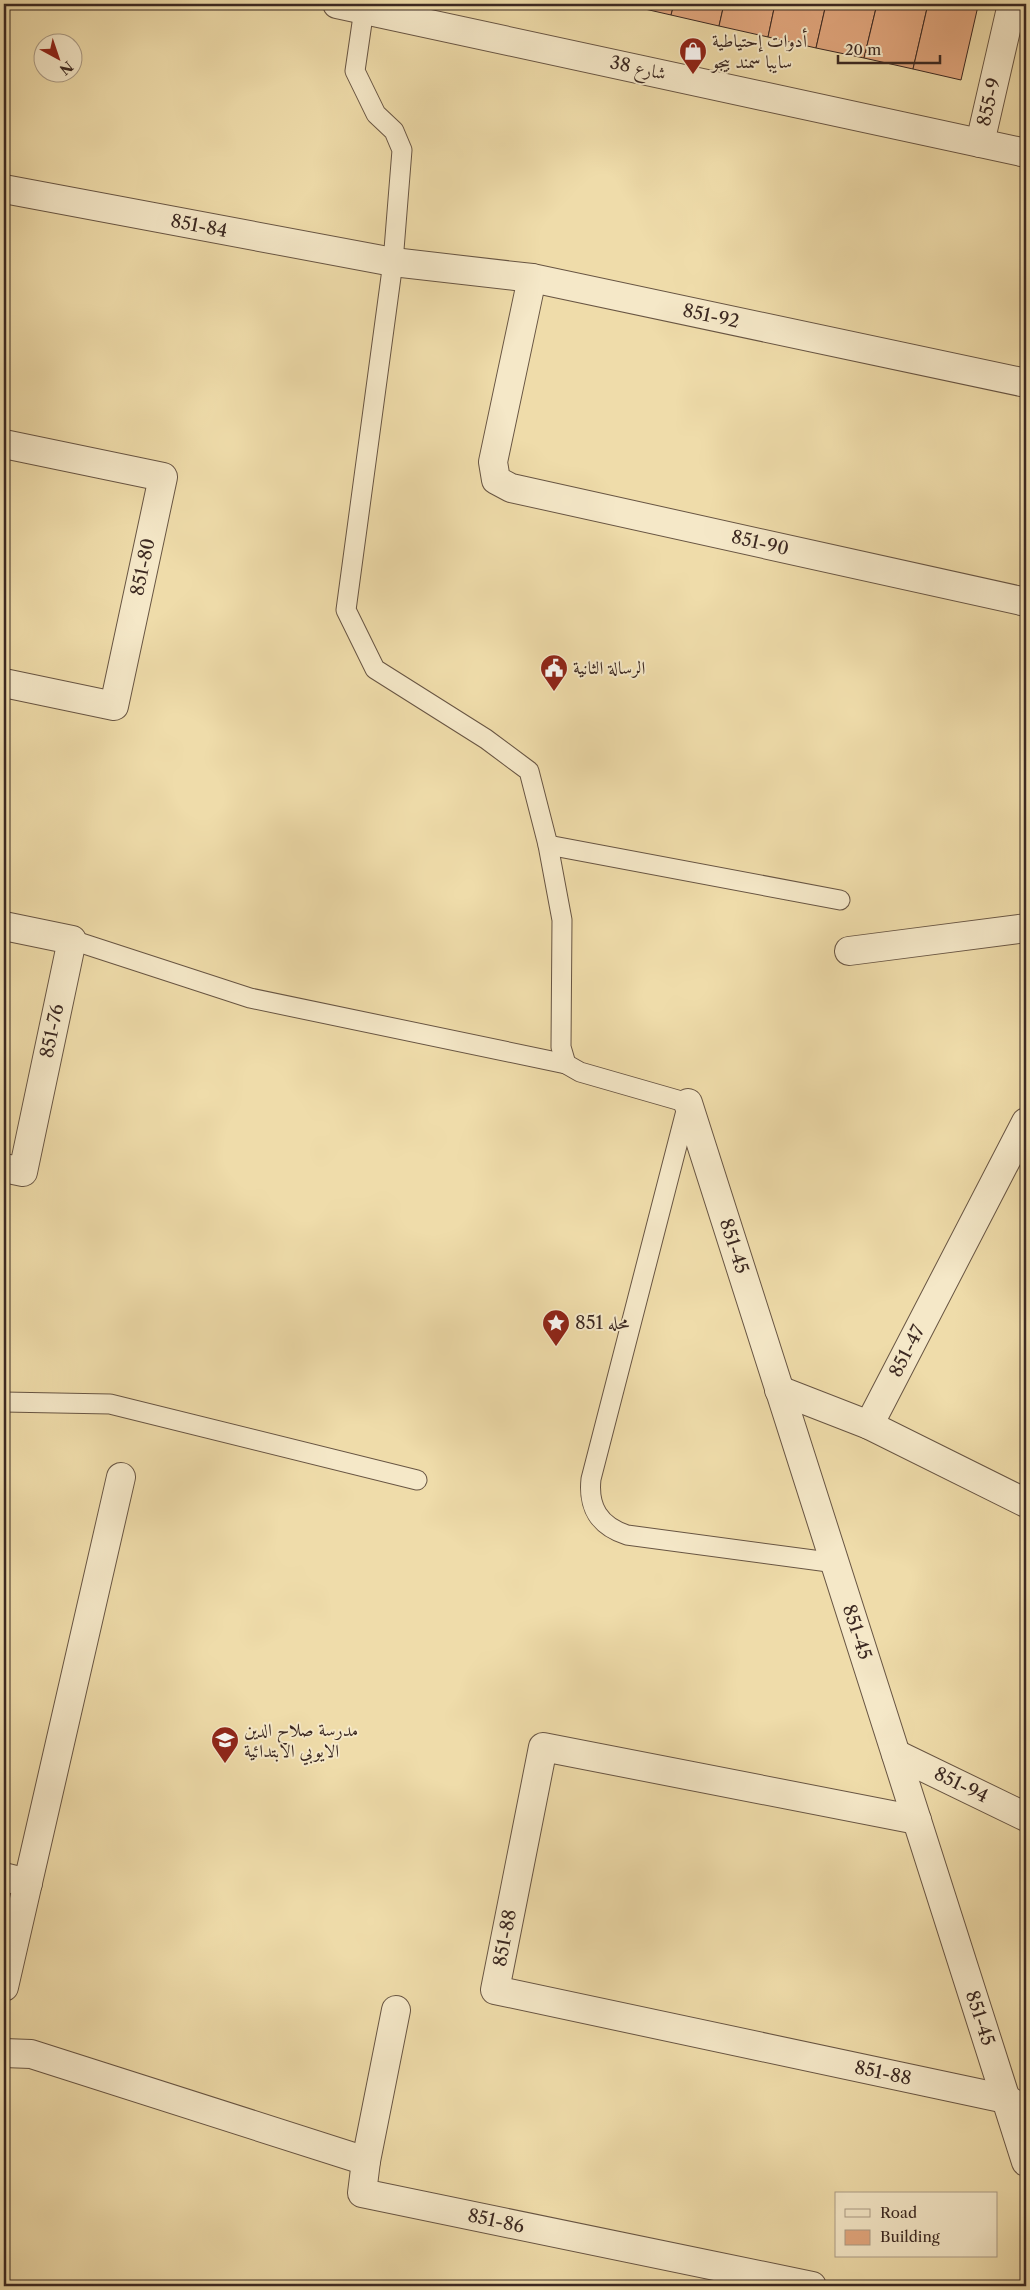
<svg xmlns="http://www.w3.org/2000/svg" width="1030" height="2290" viewBox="0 0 1030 2290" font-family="'Libre Caslon Text',Amiri,serif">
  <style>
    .building { fill: #e2a77e; stroke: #3b2821 }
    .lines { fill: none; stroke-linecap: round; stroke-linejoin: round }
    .service-casing { stroke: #685543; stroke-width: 21 }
    .minor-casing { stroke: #685543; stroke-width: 30 }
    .tertiary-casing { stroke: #685543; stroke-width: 30 }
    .service { stroke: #f5e8c8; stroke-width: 19 }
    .minor { stroke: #f5e8c8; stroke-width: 28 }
    .tertiary { stroke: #f5e8c8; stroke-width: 28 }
    .labels { text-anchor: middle; stroke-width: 4; stroke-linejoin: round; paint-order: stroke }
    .poi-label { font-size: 18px; fill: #3b2821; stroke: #f5e8c8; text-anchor: start }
    .street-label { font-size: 18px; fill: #3b2821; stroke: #f5e8c8 }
  </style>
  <rect width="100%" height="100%" fill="#efdcaa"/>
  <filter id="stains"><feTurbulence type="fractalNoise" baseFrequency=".004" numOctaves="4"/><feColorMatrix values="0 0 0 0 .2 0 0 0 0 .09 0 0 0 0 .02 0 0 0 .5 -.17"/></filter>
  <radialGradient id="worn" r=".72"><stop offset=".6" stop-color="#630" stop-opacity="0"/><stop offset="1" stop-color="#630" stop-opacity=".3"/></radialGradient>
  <g class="building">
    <path d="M623,4H674L671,15Z"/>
    <path d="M674,4H724L719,26L671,15Z"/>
    <path d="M724,4H775L768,37L719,26Z"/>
    <path d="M775,4H826L816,48L768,37Z"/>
    <path d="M826,4H877L864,58L816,48Z"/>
    <path d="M877,4H928L913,69L864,58Z"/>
    <path d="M928,4H966L978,6L961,80L913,69Z"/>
  </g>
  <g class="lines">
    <g class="service-casing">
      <g id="service">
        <path d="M364,9L355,71L376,114L394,131L402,150L393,262L346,610L375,669L486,739L529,771L548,845L562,920L561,1047L566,1064L580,1072L688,1103L591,1479C588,1507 599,1526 627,1535L836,1563"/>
        <path d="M548,845L840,900"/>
        <path d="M72,940L250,998L566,1064"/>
        <path d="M4,1402L110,1404L417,1480"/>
      </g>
    </g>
    <g class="minor-casing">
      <g id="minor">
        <path d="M980,143L1012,4"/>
        <path d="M4,189L393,262L532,278L1026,383"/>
        <path d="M532,278L493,462L496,480L511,488L1026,602"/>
        <path d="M4,444L163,477L114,706L4,683"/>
        <path d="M4,926L72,940L23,1172L4,1168"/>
        <path d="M849,951L1026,928"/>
        <path d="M688,1103L1026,2162"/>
        <path d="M1026,1122L869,1425L1026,1503"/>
        <path d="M779,1390L869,1425"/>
        <path d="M896,1754L1026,1817"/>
        <path d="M917,1820L543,1747L495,1990L1006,2099L1026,2110"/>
        <path d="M4,1877L28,1883"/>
        <path d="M4,1987L121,1477"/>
        <path d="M396,2010L366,2161L362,2193L812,2286"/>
        <path d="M4,2053L31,2054L366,2161"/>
      </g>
    </g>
    <g class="tertiary-casing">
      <path id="tertiary" d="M337,4L1026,153"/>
    </g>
    <use href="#service" class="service"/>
    <use href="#minor" class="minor"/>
    <use href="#tertiary" class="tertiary"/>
  </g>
  <defs>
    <g id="shop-pin" transform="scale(1.4375)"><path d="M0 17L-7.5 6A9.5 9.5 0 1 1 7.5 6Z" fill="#8f2418" stroke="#f5e8c8"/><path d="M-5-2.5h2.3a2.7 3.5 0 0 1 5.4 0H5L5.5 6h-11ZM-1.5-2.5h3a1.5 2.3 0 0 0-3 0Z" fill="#fff"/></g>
    <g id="civic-pin" transform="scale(1.4375)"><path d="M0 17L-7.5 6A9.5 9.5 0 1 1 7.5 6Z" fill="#8f2418" stroke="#f5e8c8"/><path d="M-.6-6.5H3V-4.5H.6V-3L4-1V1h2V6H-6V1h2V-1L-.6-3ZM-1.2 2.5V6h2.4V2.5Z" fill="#fff"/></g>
    <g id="sight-pin" transform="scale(1.4375)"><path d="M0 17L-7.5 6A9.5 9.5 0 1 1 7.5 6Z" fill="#8f2418" stroke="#f5e8c8"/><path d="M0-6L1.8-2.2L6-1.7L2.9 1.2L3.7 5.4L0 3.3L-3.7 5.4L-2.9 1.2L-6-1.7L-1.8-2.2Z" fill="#fff"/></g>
    <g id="school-pin" transform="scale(1.4375)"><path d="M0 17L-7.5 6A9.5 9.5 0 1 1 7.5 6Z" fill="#8f2418" stroke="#f5e8c8"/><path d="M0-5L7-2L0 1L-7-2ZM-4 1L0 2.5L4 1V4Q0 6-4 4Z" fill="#fff"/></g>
  </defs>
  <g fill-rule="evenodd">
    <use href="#shop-pin" x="693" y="51"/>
    <use href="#civic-pin" x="554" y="668"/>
    <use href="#sight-pin" x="556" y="1323"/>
    <use href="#school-pin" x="225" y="1740"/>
  </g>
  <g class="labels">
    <g class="poi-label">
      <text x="712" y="47">أدوات إحتياطية<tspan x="712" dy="21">سايبا سمند بيجو</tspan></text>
      <text x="573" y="674">الرسالة الثانية</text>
      <text x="575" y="1329">محله 851</text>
      <text x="244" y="1736">مدرسة صلاح الدين<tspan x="244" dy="21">الايوبي الابتدائية</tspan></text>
    </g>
    <g class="street-label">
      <text transform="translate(638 68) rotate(12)" y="6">شارع 38</text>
      <text transform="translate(989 102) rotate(-77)" y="6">855-9</text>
      <text transform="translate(199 226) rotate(11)" y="6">851-84</text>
      <text transform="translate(711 316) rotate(12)" y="6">851-92</text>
      <text transform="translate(760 543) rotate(13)" y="6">851-90</text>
      <text transform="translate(143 567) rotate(-78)" y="6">851-80</text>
      <text transform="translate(52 1031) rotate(-78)" y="6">851-76</text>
      <text transform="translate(734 1246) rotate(72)" y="6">851-45</text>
      <text transform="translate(907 1351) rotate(-63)" y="6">851-47</text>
      <text transform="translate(857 1632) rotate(72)" y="6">851-45</text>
      <text transform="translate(961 1785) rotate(26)" y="6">851-94</text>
      <text transform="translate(505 1938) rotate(-79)" y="6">851-88</text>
      <text transform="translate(980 2018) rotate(72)" y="6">851-45</text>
      <text transform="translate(883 2073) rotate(12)" y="6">851-88</text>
      <text transform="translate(496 2221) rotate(12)" y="6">851-86</text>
    </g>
  </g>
  <rect width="1030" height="2290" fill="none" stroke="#efdcaa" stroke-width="20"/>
  <rect x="5" y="5" width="1020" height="2280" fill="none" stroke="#3b2821" stroke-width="2.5"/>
  <rect x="10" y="10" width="1010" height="2270" fill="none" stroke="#3b2821"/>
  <rect x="835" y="2192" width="162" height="65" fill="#f5e8c8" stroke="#ab9b85"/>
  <rect x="845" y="2209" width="25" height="8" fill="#f5e8c8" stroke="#ab9b85"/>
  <text x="880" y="2218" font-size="15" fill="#3b2821">Road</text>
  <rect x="845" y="2230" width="25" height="15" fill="#e2a77e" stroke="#ab9b85"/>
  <text x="880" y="2242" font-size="15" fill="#3b2821">Building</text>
  <g transform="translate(58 58) rotate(140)"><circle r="24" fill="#f5e8c8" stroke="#ab9b85"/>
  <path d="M0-4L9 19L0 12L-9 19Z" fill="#8f2418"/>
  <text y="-8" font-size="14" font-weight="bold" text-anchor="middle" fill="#3b2821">N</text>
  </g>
  <path d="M838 55v8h102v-8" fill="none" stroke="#3b2821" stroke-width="2.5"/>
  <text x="845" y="55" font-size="15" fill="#3b2821" stroke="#f5e8c8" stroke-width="4" paint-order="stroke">20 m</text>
  <rect width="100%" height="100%" filter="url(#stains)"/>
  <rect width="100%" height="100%" fill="url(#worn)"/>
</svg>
